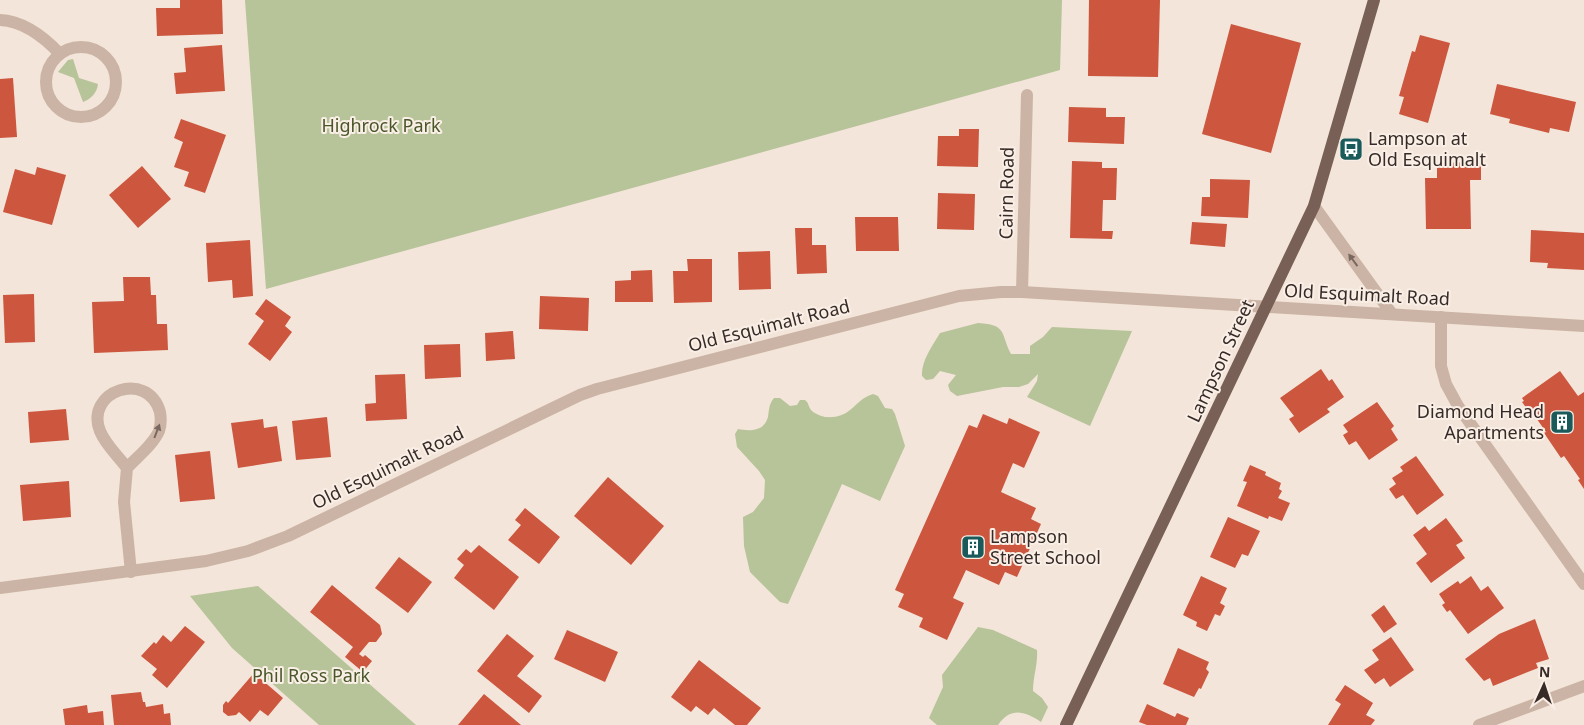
<svg xmlns="http://www.w3.org/2000/svg" width="1584" height="725" viewBox="0 0 1584 725" font-family="'Noto Sans',sans-serif">
  <style>
    .green { fill: #b7c399 }
    .building { fill: #cc563e }
    .lines { fill: none; stroke-linecap: round; stroke-linejoin: round }
    .minor { stroke: #cbb4a5; stroke-width: 12 }
    .major { stroke: #796057; stroke-width: 12 }
    .oneway { fill: #7a6860 }
    .labels { text-anchor: middle; stroke-width: 4; stroke-linejoin: round; paint-order: stroke }
    .park-label { font-size: 18px; fill: #495629; stroke: #faefe6 }
    .poi-label { font-size: 18px; fill: #372a27; stroke: #faefe6; text-anchor: start }
    .street-label { font-size: 18px; fill: #372a27; stroke: #faefe6 }
  </style>
  <rect width="100%" height="100%" fill="#f3e5d9"/>
  <g class="green">
    <path d="M245,0H1062L1060,70L266,289Z"/>
    <path d="M73,59L79,78L98,84C97,93 91,99 83,102L74,78L58,72L68,60Z"/>
    <path d="M978,323C1008,325 1000,333 1011,354H1030V346L1043,337L1052,327L1132,331L1090,426L1027,397L1037,381L1038,374L1028,384L1019,387H1003L957,396L950,391L948,385L956,375L940,371L933,379L926,380L922,376C921,361 933,345 940,333Z"/>
    <path d="M873,394L878,396L885,408L892,409L895,414L905,446L880,501L842,484L788,604L780,602L750,572L744,546L743,517L753,512L764,498L765,480L759,471L737,447L735,434L738,429C749,431 764,432 768,417C769,410 769,404 774,398H780L790,406L797,405L800,400H805C809,403 808,406 811,410C813,413 821,416 825,417C853,419 853,400 873,394Z"/>
    <path d="M258,586L416,725H319L232,648L190,596Z"/>
    <path d="M978,627L993,630L1037,650C1038,665 1033,676 1033,691L1042,698L1048,707L1041,722C1024,711 1011,707 998,725H937L929,718L943,687L942,675Z"/>
  </g>
  <g class="building">
    <path d="M180,0H222L223,34L157,36L156,8H180Z"/>
    <path d="M1089,0H1160L1158,77L1088,76Z"/>
    <path d="M1231,24L1301,43L1271,153L1202,134Z"/>
    <path d="M1420,35L1450,43L1428,123L1399,114L1404,97L1399,96L1412,51L1415,52Z"/>
    <path d="M222,45L225,91L176,94L174,73L186,72L184,48Z"/>
    <path d="M13,78L17,137L0,138V79Z"/>
    <path d="M1497,84L1576,102L1569,132L1550,128L1549,133L1509,123L1510,119L1490,114Z"/>
    <path d="M1069,107L1106,108V117H1125L1124,144L1068,142Z"/>
    <path d="M181,119L226,135L205,193L184,186L189,172L174,167L183,142L174,138Z"/>
    <path d="M959,129H979L978,167L937,166L938,136H959Z"/>
    <path d="M1072,161L1102,162V168H1117L1116,200H1103L1102,231H1113L1112,239L1070,238Z"/>
    <path d="M1481,162V180H1470L1471,229H1426L1425,178H1437V163Z"/>
    <path d="M142,166L171,199L138,228L109,195Z"/>
    <path d="M37,167L66,175L52,225L3,212L15,169L35,175Z"/>
    <path d="M1210,179L1250,180L1248,218L1201,216L1202,197H1210Z"/>
    <path d="M938,193L975,194L974,230L937,229Z"/>
    <path d="M855,217H898L899,251H856Z"/>
    <path d="M1192,222L1227,224L1225,247L1190,244Z"/>
    <path d="M795,228H812V245H826L827,273L797,274Z"/>
    <path d="M1531,230L1584,233V270L1547,268L1548,263L1530,262Z"/>
    <path d="M250,240L253,296L233,298L232,280L208,282L206,243Z"/>
    <path d="M770,251L771,289L739,290L738,252Z"/>
    <path d="M687,259H712V302L674,303L673,271H688Z"/>
    <path d="M652,270L653,302H615V281L631,280V271Z"/>
    <path d="M123,277H150L151,295H156L157,324H167L168,350L94,353L92,302L124,301Z"/>
    <path d="M34,294L35,342L5,343L3,295Z"/>
    <path d="M540,296L589,298L588,331L539,329Z"/>
    <path d="M266,299L291,317L285,326L292,332L270,361L248,344L264,321L255,314Z"/>
    <path d="M513,331L515,359L486,361L485,333Z"/>
    <path d="M460,344L461,377L425,379L424,345Z"/>
    <path d="M1321,369L1329,381L1332,379L1344,397L1327,409L1330,412L1299,433L1289,419L1294,416L1280,398Z"/>
    <path d="M1560,371L1578,396L1584,392V489L1578,480L1580,479L1564,456L1561,458L1544,433L1546,432L1532,412L1530,413L1522,402L1524,401L1522,398Z"/>
    <path d="M405,374L407,419L366,421L365,404L376,403L375,375Z"/>
    <path d="M1377,402L1394,426L1391,429L1398,440L1369,460L1356,441L1349,445L1343,435L1348,432L1343,425Z"/>
    <path d="M66,409L69,440L30,443L28,412Z"/>
    <path d="M983,414L1007,424L1009,418L1040,432L1024,468L1013,463L1001,492L1036,508L1031,519L1041,524L1017,577L1005,572L999,585L966,570L953,598L964,603L947,640L919,627L923,618L898,607L904,594L895,590L969,425L977,428Z"/>
    <path d="M327,417L331,457L296,460L292,421Z"/>
    <path d="M263,419L264,428L277,426L282,461L238,468L231,423Z"/>
    <path d="M210,451L215,499L180,502L175,455Z"/>
    <path d="M1416,456L1444,495L1417,515L1403,495L1396,499L1389,489L1396,484L1392,478L1403,471L1400,467Z"/>
    <path d="M1250,465L1266,472L1265,475L1281,483L1279,489L1282,491L1278,498L1290,503L1282,521L1269,516L1268,519L1237,506L1247,482L1243,481Z"/>
    <path d="M608,477L664,526L631,565L574,516Z"/>
    <path d="M69,481L71,517L23,521L20,485Z"/>
    <path d="M525,508L560,537L539,564L508,540L521,525L515,520Z"/>
    <path d="M1228,517L1260,531L1248,556L1242,554L1235,568L1210,557Z"/>
    <path d="M1446,518L1463,541L1456,545L1465,558L1431,583L1416,563L1427,554L1413,535L1425,526L1429,531Z"/>
    <path d="M479,545L519,577L494,610L454,578L464,565L457,559L466,549L471,553Z"/>
    <path d="M399,557L432,582L408,613L375,588Z"/>
    <path d="M1201,576L1227,588L1220,603L1225,606L1220,616L1215,614L1207,631L1196,626L1197,622L1183,615Z"/>
    <path d="M1471,576L1481,591L1488,586L1504,608L1468,634L1450,610L1447,612L1442,605L1445,603L1439,594L1458,581L1460,584Z"/>
    <path d="M332,585L380,625L382,634L376,642H369L359,654L363,657L365,655L372,661L363,672L345,657L353,647L310,612Z"/>
    <path d="M1384,605L1397,624L1384,633L1371,615Z"/>
    <path d="M1535,619L1549,659L1536,663L1538,668L1493,686L1490,678L1484,681L1465,659L1499,634Z"/>
    <path d="M185,626L205,642L167,688L152,675L157,669L141,656L154,642L156,644L163,635L171,642Z"/>
    <path d="M567,630L618,652L605,682L554,659Z"/>
    <path d="M507,634L534,656L517,676L542,696L529,713L477,671Z"/>
    <path d="M1391,637L1414,670L1390,687L1384,678L1375,684L1364,670L1379,660L1372,650Z"/>
    <path d="M1178,648L1209,662L1206,669L1209,672L1201,689L1199,688L1194,697L1163,684Z"/>
    <path d="M699,660L761,708L747,725H735L714,708L708,715L696,706L691,712L671,697Z"/>
    <path d="M254,673L283,698L268,716L260,710L250,722L239,712L236,715L228,716L223,712V705L226,701L228,703Z"/>
    <path d="M1345,685L1373,703L1366,715L1375,720L1371,725H1328L1341,704L1335,700Z"/>
    <path d="M141,692L143,702H145L146,707L163,704L164,714L170,713L171,725H114L111,695Z"/>
    <path d="M484,694L521,725H458Z"/>
    <path d="M1147,704L1175,717L1177,713L1189,718L1186,725H1147L1139,722Z"/>
    <path d="M87,705L88,713L103,711L104,725H65L63,709Z"/>
  </g>
  <g class="lines">
    <g class="minor">
      <path d="M0,20C24,21 44,37 60,54"/>
      <circle cx="81" cy="82" r="35"/>
      <path d="M1314,206L1392,314"/>
      <path d="M1022,292L1027,95"/>
      <path d="M1441,317V366L1446,384L1458,406L1584,584"/>
      <path d="M127,468C118,456 105,444 100,431C84,391 148,369 160,412C161,418 161,425 159,431C153,445 137,457 127,468L124,502L131,572"/>
      <path d="M0,588L206,561L248,551L288,536L580,395L597,389L959,296L1001,292H1022L1584,326"/>
      <path d="M1479,725L1584,686"/>
    </g>
    <path class="major" d="M1066,725L1314,206L1374,0"/>
  </g>
  <defs><path id="oneway-solid" d="M-6-.8H1V-3.2L6.5 0L1 3.2V.8H-6Z" transform="scale(1.25)"/></defs>
  <g class="oneway">
    <use href="#oneway-solid" transform="translate(1353 260) rotate(-126)"/>
    <use href="#oneway-solid" transform="translate(157 431) rotate(-69)"/>
  </g>
  <defs>
    <g id="bus-square" transform="scale(1.25)"><rect x="-9" y="-9" width="18" height="18" rx="4" fill="#1a5a5a" stroke="#faefe6"/><path d="M-5-6H5V4H4V6H2V4H-2V6H-4V4H-5ZM-3.5-4V0h7V-4ZM-3.5 1.2v1.5H-2V1.2ZM2 1.2v1.5H3.5V1.2Z" fill="#fff"/></g>
    <g id="building-square" transform="scale(1.25)"><rect x="-9" y="-9" width="18" height="18" rx="4" fill="#1a5a5a" stroke="#faefe6"/><path d="M-4-6H4V6H1V3H-1V6H-4ZM-2.5-4.3h1.7v1.8h-1.7ZM.8-4.3h1.7v1.8H.8ZM-2.5-1h1.7V.8h-1.7ZM.8-1h1.7V.8H.8Z" fill="#fff"/></g>
  </defs>
  <g fill-rule="evenodd">
    <use href="#bus-square" x="1351" y="149"/>
    <use href="#building-square" x="1562" y="422"/>
    <use href="#building-square" x="973" y="547"/>
  </g>
  <g class="labels">
    <g class="park-label">
      <text x="381" y="132">Highrock Park</text>
      <text x="311" y="682">Phil Ross Park</text>
    </g>
    <g class="poi-label">
      <text x="1368" y="145">Lampson at<tspan x="1368" dy="21">Old Esquimalt</tspan></text>
      <text x="1544" y="418" text-anchor="end">Diamond Head<tspan x="1544" dy="21">Apartments</tspan></text>
      <text x="990" y="543">Lampson<tspan x="990" dy="21">Street School</tspan></text>
    </g>
    <g class="street-label">
      <text transform="translate(1007 193) rotate(-89)" y="6">Cairn Road</text>
      <text transform="translate(1367 295) rotate(3)" y="6">Old Esquimalt Road</text>
      <text transform="translate(769 326) rotate(-14)" y="6">Old Esquimalt Road</text>
      <text transform="translate(1221 361) rotate(-65)" y="6">Lampson Street</text>
      <text transform="translate(388 468) rotate(-26)" y="6">Old Esquimalt Road</text>
    </g>
  </g>
  <g transform="translate(1544 685) rotate(3)" stroke="#faefe6" stroke-width="4" paint-order="stroke">
  <path d="M0-4L9 19L0 12L-9 19Z" fill="#372a27"/>
  <text y="-8" font-size="14" font-weight="bold" text-anchor="middle" fill="#372a27">N</text>
  </g>
</svg>
